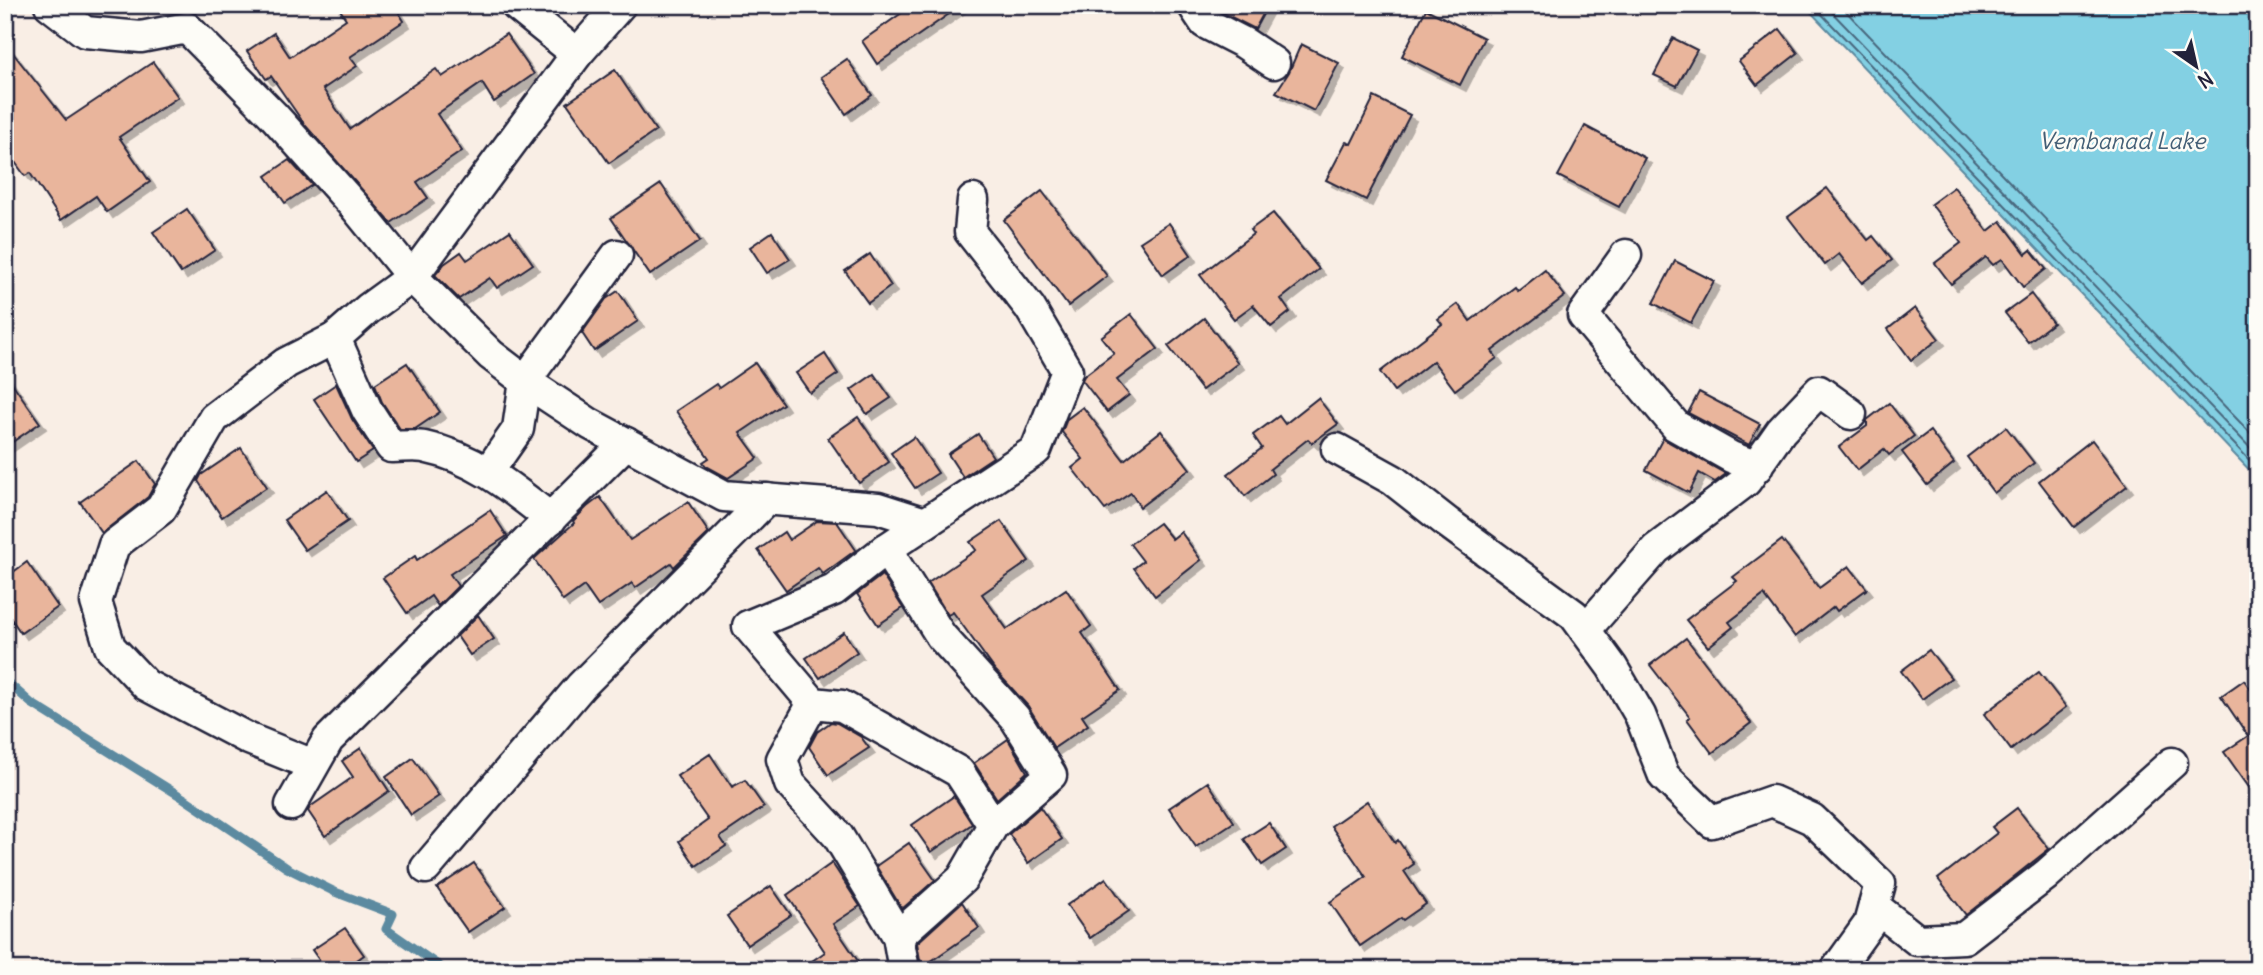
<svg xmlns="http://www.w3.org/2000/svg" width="2263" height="975" viewBox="0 0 2263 975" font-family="Delius,sans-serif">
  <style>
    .water { fill: #83d0e3; stroke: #5c8aa0; stroke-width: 2 }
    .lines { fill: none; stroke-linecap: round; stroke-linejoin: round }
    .shore { stroke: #49687e; stroke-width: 2 }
    .stream { stroke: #5c8aa0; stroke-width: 9 }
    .building { fill: #e9b59c; stroke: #22223b; stroke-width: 2; filter: url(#shadow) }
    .street-casing { stroke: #22223b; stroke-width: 35 }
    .street { stroke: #fdfcf7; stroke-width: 30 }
    .labels { text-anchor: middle; stroke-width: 5; stroke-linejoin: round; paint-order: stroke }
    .water-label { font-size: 23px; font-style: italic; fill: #445f76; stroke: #fdfcf7 }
  </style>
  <defs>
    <filter id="shadow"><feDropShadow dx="6" dy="6" stdDeviation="0" flood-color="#0004"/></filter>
  </defs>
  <rect width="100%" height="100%" fill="#f9eee5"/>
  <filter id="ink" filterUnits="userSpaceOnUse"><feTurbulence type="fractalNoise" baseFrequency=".0143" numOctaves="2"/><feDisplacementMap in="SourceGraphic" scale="14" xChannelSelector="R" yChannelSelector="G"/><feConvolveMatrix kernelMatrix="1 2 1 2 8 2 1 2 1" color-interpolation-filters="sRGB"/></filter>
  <g filter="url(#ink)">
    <path class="water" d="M1804,5H2258V479Z"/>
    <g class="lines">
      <g class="shore">
        <path d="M1813,5L2258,469"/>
        <path d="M1825,5L2258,456"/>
        <path d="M1840,5L2258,441"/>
      </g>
      <path class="stream" d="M5,680L31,703L185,799L287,868L335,892L393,914L386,929L445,970"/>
    </g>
    <g class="building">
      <path d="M337,5H394L404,21L350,57L357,66L323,89L350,129L436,69L442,77L506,34L534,74L494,102L482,83L437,114L462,151L417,182L428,198L391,223L305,125L271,76L266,79L247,51L274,33L290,57L346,19Z"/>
      <path d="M913,5H962L877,64L862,41Z"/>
      <path d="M1214,5H1268L1255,29L1217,10Z"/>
      <path d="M1426,9L1484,38L1460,85L1402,56Z"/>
      <path d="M1780,29L1798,53L1757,85L1739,61Z"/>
      <path d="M1673,38L1697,50L1677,86L1654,75Z"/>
      <path d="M5,43L66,120L153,62L178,97L119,137L150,182L107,212L96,196L61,220L30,173L25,176L5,148Z"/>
      <path d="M1301,44L1339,63L1314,111L1276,92L1289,72Z"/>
      <path d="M847,59L872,95L846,114L821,77Z"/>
      <path d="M615,70L656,131L609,163L567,103Z"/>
      <path d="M1374,97L1410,115L1366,200L1326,180L1346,142L1351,144Z"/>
      <path d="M1585,126L1645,158L1619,207L1558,176Z"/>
      <path d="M289,160L312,185L285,203L266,176Z"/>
      <path d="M661,184L700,241L650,275L611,218Z"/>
      <path d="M1954,187L1988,231L2001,221L2026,254L2031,250L2046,269L2023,287L2002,259L1993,265L1986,257L1951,284L1935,263L1961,243L1931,204Z"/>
      <path d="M1827,188L1868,240L1873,236L1892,260L1862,283L1839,254L1825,265L1788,217Z"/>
      <path d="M1042,191L1107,276L1068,306L1004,220Z"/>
      <path d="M187,209L215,250L181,273L153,232Z"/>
      <path d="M1273,213L1319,269L1281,299L1290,312L1271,327L1253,305L1234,319L1200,275L1253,234L1250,230Z"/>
      <path d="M1169,223L1191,255L1163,275L1140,242Z"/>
      <path d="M510,231L533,264L497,288L490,278L459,299L435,275L444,264L461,252L467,260Z"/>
      <path d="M772,232L790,259L767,273L750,247Z"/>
      <path d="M870,254L891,286L868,303L845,271Z"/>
      <path d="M1675,261L1714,281L1691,323L1653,303Z"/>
      <path d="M1545,270L1565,296L1492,351L1497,358L1455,390L1433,361L1394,391L1380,372L1442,324L1438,319L1458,304L1470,321L1515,287L1518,291Z"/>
      <path d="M618,291L638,321L594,351L582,333L606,299Z"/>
      <path d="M2031,294L2053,323L2028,342L2005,313Z"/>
      <path d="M1915,308L1939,339L1911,360L1888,329Z"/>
      <path d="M1131,314L1158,349L1117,380L1129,395L1107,412L1082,380L1084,376L1114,353L1101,337Z"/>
      <path d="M1204,318L1238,363L1202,390L1168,346Z"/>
      <path d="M825,354L838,374L810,393L796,373Z"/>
      <path d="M407,363L440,412L415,429H400L382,402L375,384Z"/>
      <path d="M755,363L783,404L740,433L758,458L728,478L706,466L703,462L709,458L676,411L716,384L719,388Z"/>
      <path d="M5,373L40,423L5,447Z"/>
      <path d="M874,374L891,398L867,414L851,390Z"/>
      <path d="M336,384L352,419L373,451L356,462L314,399Z"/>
      <path d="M1699,392L1760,424L1749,445L1688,413Z"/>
      <path d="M1318,398L1338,424L1312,443L1308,439L1270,469L1273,474L1245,496L1228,474L1262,448L1253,435L1279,416L1285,424Z"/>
      <path d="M1889,403L1914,436L1889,455L1884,449L1857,470L1839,447L1867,426V420Z"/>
      <path d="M1083,407L1124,460L1161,431L1190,469L1140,507L1131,493L1105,510L1072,468L1083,459L1062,432L1067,419Z"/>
      <path d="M858,417L889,462L859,483L828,438Z"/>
      <path d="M2006,427L2034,463L1994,493L1967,457Z"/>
      <path d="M1930,431L1954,463L1927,485L1902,452Z"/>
      <path d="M978,434L993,457L963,477L948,454Z"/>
      <path d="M914,437L938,473L915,488L891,453Z"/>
      <path d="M1663,438L1667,441L1726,474L1715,482L1699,473L1689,493L1646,470Z"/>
      <path d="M2092,440L2127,486L2074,527L2039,481Z"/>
      <path d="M241,448L267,487L222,517L198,481L201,475Z"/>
      <path d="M139,461L155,484L148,497L102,533L80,502Z"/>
      <path d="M327,490L348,521L305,550L284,520Z"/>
      <path d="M600,497L630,540L688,502L709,533L674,567L671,563L635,588L632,583L598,606L584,586L563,601L534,559L574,523L573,521L587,507Z"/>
      <path d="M490,510L507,536L450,574L458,586L438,606L431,596L407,613L383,578L415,556L417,560Z"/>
      <path d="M817,521L837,522L856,550L823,574L818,568L786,590L758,550L784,532L789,540Z"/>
      <path d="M1001,521L1029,561L982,594L1007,629L1066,589L1091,626L1082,633L1120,690L1082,716L1088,725L1054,748L1028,706L995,670L953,612L948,615L928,583L976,550L970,542Z"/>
      <path d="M1159,523L1172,539L1181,532L1201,560L1155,596L1134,568L1143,561L1130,544Z"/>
      <path d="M1782,540L1819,588L1849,566L1867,589L1837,611L1834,607L1795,637L1764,595L1729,622L1733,627L1708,647L1686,620L1737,581L1733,577Z"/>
      <path d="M27,562L58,607L21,633L5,610V578Z"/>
      <path d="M882,575L903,608L878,625L857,594Z"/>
      <path d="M478,615L494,639L470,655L457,636Z"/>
      <path d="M844,632L857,652L820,678L806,658Z"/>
      <path d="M1686,638L1751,723L1712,753L1687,719L1690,717L1650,665Z"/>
      <path d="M1929,650L1951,678L1922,699L1901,671Z"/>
      <path d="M2039,672L2066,707L2011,750L1984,714Z"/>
      <path d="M2244,680L2258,700V800L2224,752L2248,736L2221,696Z"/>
      <path d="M831,722L837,723L861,737L869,748L828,775L809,747L817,732Z"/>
      <path d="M1008,739L1027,772L997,799L974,763Z"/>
      <path d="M361,748L389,791L325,836L308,811L310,807L353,777L342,761Z"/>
      <path d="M710,754L732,787L745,780L764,807L720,837L726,846L696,866L679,841L708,820L677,776Z"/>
      <path d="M413,758L439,796L411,815L386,777Z"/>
      <path d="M1208,782L1234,822L1196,847L1169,808Z"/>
      <path d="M954,796L972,824L931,852L912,825Z"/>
      <path d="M1367,801L1395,843L1398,840L1414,864L1404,871L1426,904L1403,920L1401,918L1360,946L1330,902L1366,877L1331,826Z"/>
      <path d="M1040,807L1062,839L1028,863L1009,834Z"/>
      <path d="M2017,808L2049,849L1966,915L1938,879L1997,833L1992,827Z"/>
      <path d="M1269,823L1286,849L1262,865L1244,839Z"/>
      <path d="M909,843L935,880L902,909L876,866Z"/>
      <path d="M474,863L505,907L468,932L437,888Z"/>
      <path d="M832,863L860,906L833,924L864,970H799L825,952L787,895Z"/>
      <path d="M1106,878L1129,911L1090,938L1067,905Z"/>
      <path d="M771,886L791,915L747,945L727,916Z"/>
      <path d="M962,902L979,928L924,966L920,960L917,943Z"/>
      <path d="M345,928L364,955L343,970H326L312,950Z"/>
    </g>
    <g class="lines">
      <g class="street-casing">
        <g id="street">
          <path d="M50,5L85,32L141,37L187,28L273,115L356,208L412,277L491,355L525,381L590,424L724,496L878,508L925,523"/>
          <path d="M516,5L577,54"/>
          <path d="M1193,5L1205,23L1244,43L1274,63"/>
          <path d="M1626,255L1583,315L1676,426L1731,457L1757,467"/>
          <path d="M335,338L367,410L391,447C401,447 414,445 424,447C474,457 512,488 551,519"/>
          <path d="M1337,449L1393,480L1448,523L1574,615L1612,667L1640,715L1664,776L1712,822L1772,801L1812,819L1880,884L1869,924L1836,970"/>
          <path d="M488,472L518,429L525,381L617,255"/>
          <path d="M886,549L941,636L1015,718L1051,775L993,825"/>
          <path d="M1585,630L1656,549L1746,481L1781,431L1819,391L1851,414"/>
          <path d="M813,703L782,759L790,784L838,836L898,936"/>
          <path d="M313,765L249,739L146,685L110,647L96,602L114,545L161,509L214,418L286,363L335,338L368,309L412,277L577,54L620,5"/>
          <path d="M291,805L328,740L626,443"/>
          <path d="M426,868L581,686L767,499"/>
          <path d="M1874,906L1917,940L1964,938L2046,875L2172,763"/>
          <path d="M904,970L898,936L962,879L993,825L959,772L842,706L813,703L748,626L834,590L886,549L1036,450L1067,371L1030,308L970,232L973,200"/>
        </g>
      </g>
      <use href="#street" class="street"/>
    </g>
  </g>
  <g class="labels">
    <g class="water-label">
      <text x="2122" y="149">Vembanad Lake</text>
    </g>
  </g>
  <rect width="2263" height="975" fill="none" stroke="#fdfcf7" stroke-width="28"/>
  <rect x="14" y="14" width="2235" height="947" fill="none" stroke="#22223b" stroke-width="2.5" filter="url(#ink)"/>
  <g transform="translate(2196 66) rotate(146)" stroke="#fdfcf7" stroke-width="5" paint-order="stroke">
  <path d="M0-5L12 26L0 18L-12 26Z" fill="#22223b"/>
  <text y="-10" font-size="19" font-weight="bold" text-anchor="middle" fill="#22223b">N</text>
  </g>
</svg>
